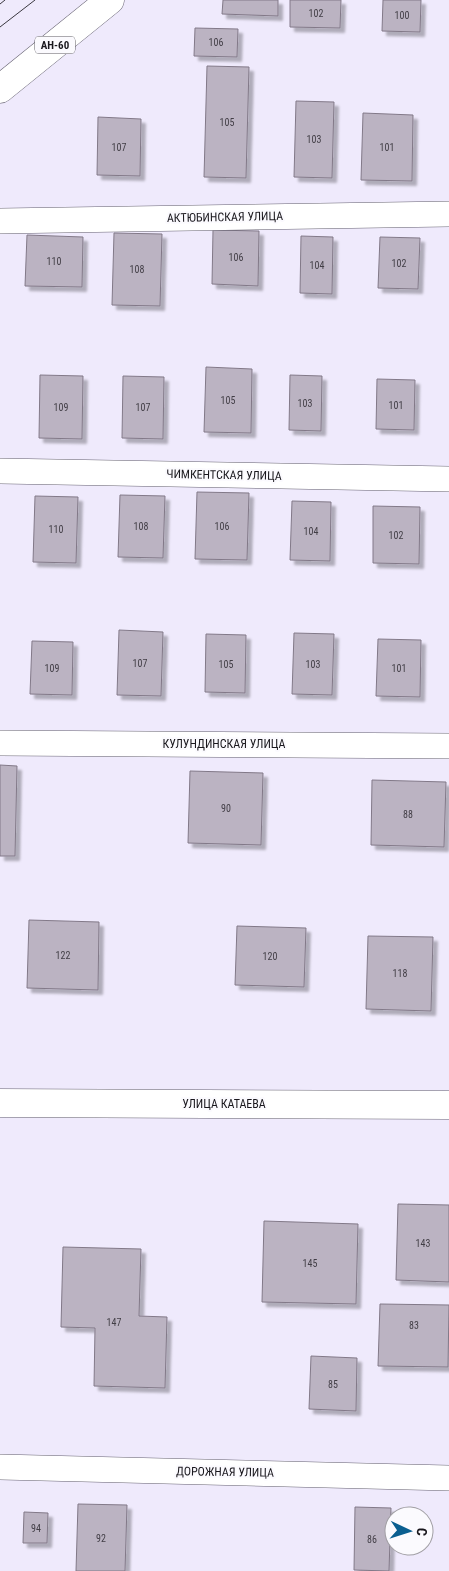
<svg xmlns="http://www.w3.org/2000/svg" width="449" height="1571" viewBox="0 0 449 1571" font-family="'Roboto Condensed',sans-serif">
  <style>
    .building { fill: #bbb3c2; stroke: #827988; filter: url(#shadow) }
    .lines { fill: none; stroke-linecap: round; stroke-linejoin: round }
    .street-casing { stroke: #656170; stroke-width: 26 }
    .secondary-casing { stroke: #656170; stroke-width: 29 }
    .primary-casing { stroke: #656170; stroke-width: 29 }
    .street { stroke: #fff; stroke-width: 25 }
    .secondary { stroke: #fff; stroke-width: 28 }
    .primary { stroke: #fff; stroke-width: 28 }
    .tram { stroke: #39373f; stroke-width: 1 }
    .labels { text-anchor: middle; stroke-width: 4; stroke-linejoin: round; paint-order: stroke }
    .number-label { font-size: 10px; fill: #423e46 }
    .shield { fill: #fbfafe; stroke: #5d5b60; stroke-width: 1 }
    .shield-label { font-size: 11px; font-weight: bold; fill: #19171d }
    .street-label { font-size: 12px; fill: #19171d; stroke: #fbfafe }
  </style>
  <defs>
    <filter id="shadow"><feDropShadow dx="4.5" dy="4.5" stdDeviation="1" flood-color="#0004"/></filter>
  </defs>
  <rect width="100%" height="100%" fill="#efeafc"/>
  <g class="building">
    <path d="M223,0H278V16L222,14Z"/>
    <path d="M290,0H341L340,28L290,27Z"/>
    <path d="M383,0H421L420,32L382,31Z"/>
    <path d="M195,28L238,29L237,57L194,56Z"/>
    <path d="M207,66L249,67L246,178L204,177Z"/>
    <path d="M296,101L334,102L332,178L294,177Z"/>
    <path d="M363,113L413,115L412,181L361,180Z"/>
    <path d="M98,117L141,119L140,176L97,175Z"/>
    <path d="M213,230L259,231L258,286L212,284Z"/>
    <path d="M114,233L162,234L160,306L112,305Z"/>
    <path d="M27,235L83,237L82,287L25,286Z"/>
    <path d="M301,236L333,237L332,294L300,293Z"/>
    <path d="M380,237L420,238L418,289L378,288Z"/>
    <path d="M206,367L252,369L251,433L204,432Z"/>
    <path d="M40,375L83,376L82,439L39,438Z"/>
    <path d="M290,375L322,376L321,431L289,430Z"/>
    <path d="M123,376L164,377L163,439L122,438Z"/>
    <path d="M377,379L415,380L414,430L376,429Z"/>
    <path d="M197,492L249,493L247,560L195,559Z"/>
    <path d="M120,495L165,496L163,558L118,557Z"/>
    <path d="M35,496L78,497L76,563L33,562Z"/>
    <path d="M292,501L331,502L330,561L290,560Z"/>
    <path d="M373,506L420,507L419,564L373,563Z"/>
    <path d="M119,630L163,632L161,696L117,695Z"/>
    <path d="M294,633L334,634L332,695L292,694Z"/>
    <path d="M206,634L246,635L245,693L205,692Z"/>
    <path d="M378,639L421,640L420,697L376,696Z"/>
    <path d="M32,641L73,642L72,695L30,694Z"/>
    <path d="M0,765L17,766L15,856H0Z"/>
    <path d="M190,771L263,773L261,845L188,843Z"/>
    <path d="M372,780L446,782L444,847L371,845Z"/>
    <path d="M29,920L99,922L98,990L27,988Z"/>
    <path d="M237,926L306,928L304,987L235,985Z"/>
    <path d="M368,936L433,937L431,1011L366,1009Z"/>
    <path d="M398,1204L449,1205V1282L396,1280Z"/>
    <path d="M264,1221L358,1224L356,1304L262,1302Z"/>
    <path d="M63,1247L141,1249L139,1316L167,1317L165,1388L94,1386L95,1328L61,1327Z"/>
    <path d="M380,1304L449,1305L448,1367L378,1366Z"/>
    <path d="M311,1356L357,1358L356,1411L309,1409Z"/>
    <path d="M78,1504L127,1505L125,1571H76Z"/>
    <path d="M355,1507L391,1508L389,1571L354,1570Z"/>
    <path d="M24,1512L48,1513L47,1543H23Z"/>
  </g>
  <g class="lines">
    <g class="street-casing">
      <g id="street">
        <path d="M0,221L449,214"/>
        <path d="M0,471L449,479"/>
        <path d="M0,743L449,746"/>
        <path d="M0,1467L449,1478"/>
      </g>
    </g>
    <g class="secondary-casing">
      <path id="secondary" d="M0,1103L449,1105"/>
    </g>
    <g class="primary-casing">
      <path id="primary" d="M0,89L110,0"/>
    </g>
    <use href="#street" class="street"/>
    <use href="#secondary" class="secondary"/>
    <use href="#primary" class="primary"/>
    <g class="tram">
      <path d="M0,4L5,0"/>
      <path d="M0,27L35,0"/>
    </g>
  </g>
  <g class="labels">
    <g class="number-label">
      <text x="316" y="17">102</text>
      <text x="402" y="19">100</text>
      <text x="216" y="46">106</text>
      <text x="227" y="126">105</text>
      <text x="314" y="143">103</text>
      <text x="119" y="151">107</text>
      <text x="387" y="151">101</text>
      <text x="236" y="261">106</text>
      <text x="54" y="265">110</text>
      <text x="399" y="267">102</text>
      <text x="317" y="269">104</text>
      <text x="137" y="273">108</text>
      <text x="228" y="404">105</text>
      <text x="305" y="407">103</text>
      <text x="396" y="409">101</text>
      <text x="61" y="411">109</text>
      <text x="143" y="411">107</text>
      <text x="141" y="530">108</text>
      <text x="222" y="530">106</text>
      <text x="56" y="533">110</text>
      <text x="311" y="535">104</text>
      <text x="396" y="539">102</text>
      <text x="140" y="667">107</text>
      <text x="226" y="668">105</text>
      <text x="313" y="668">103</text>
      <text x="52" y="672">109</text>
      <text x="399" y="672">101</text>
      <text x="226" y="812">90</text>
      <text x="408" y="818">88</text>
      <text x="63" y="959">122</text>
      <text x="270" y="960">120</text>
      <text x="400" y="977">118</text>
      <text x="423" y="1247">143</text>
      <text x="310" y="1267">145</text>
      <text x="114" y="1326">147</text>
      <text x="414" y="1329">83</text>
      <text x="333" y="1388">85</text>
      <text x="36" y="1532">94</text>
      <text x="101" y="1542">92</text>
      <text x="372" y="1543">86</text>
    </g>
    <rect class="shield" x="35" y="36.5" width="40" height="17" rx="4"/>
    <g class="shield-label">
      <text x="55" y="49">АН-60</text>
    </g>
    <g class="street-label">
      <text transform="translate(225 217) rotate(-1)" y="4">АКТЮБИНСКАЯ УЛИЦА</text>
      <text transform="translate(224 475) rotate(1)" y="4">ЧИМКЕНТСКАЯ УЛИЦА</text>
      <text x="224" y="748">КУЛУНДИНСКАЯ УЛИЦА</text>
      <text x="224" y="1108">УЛИЦА КАТАЕВА</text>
      <text transform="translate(225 1472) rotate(1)" y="4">ДОРОЖНАЯ УЛИЦА</text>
    </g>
  </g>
  <g transform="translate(409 1531) rotate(94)"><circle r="24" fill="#fbfafe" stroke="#a19fa4"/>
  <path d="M0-4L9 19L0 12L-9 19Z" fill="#0a5e90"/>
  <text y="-8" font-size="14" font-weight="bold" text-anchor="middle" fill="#19171d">С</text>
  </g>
</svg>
